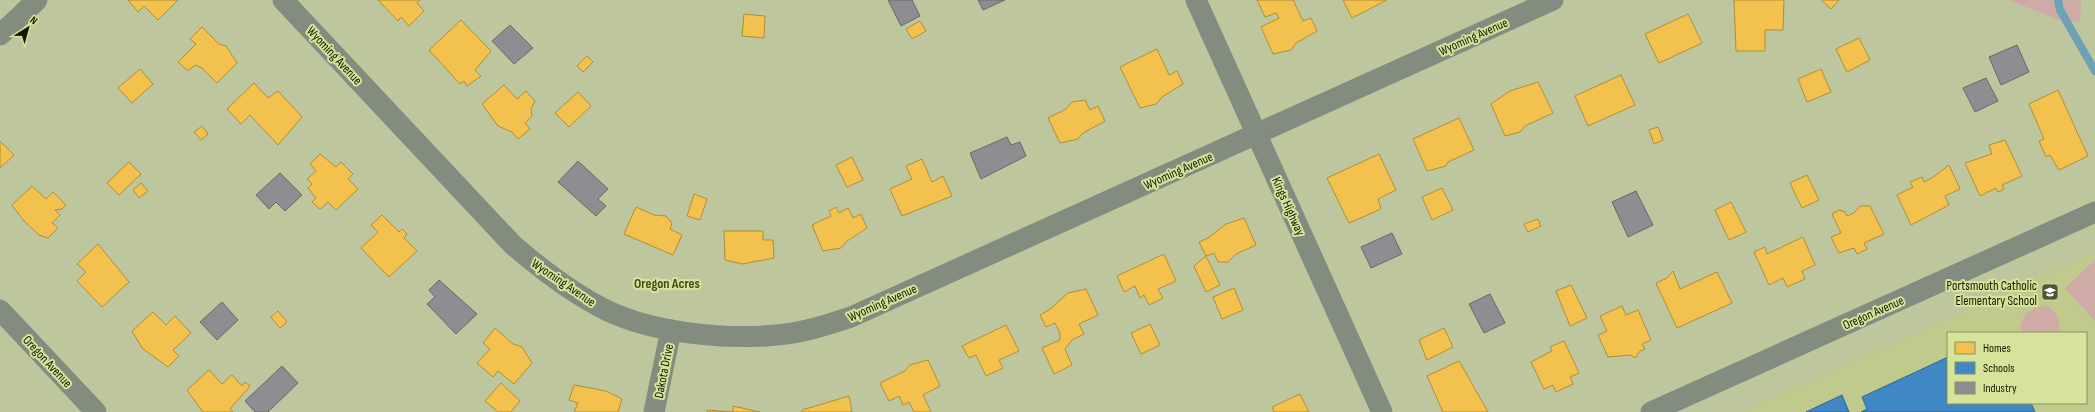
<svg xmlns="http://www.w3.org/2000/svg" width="2095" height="412" viewBox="0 0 2095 412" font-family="'Sofia Sans Condensed',sans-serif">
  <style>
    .built { fill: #bfca8c; fill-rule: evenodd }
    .green { fill: #ceaba7 }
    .homes { fill: #f2c14e; stroke: #af8e37 }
    .schools { fill: #3f88c5; stroke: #32668a }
    .industry { fill: #8d8d92; stroke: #696a66 }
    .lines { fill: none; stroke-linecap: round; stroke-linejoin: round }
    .stream { stroke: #6da2b4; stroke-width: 8 }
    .minor { stroke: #828c7f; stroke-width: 21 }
    .labels { text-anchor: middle; stroke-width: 4; stroke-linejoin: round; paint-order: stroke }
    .street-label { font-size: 13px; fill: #141700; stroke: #d6e49b }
    .poi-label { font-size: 13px; fill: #141700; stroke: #d6e49b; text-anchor: end }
    .neighbourhood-label { font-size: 14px; font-weight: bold; fill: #444b15; stroke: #d6e49b }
  </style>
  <rect width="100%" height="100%" fill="#bec69e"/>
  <path class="built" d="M2095,252V412H1741ZM1948,333H2086V403H1948Z"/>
  <g class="green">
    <path d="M2008,0H2081L2080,22L2062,21Z"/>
    <path d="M2095,260V321L2065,288Z"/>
    <path d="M2048,306C2058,314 2061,321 2059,333H2023L2020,326C2025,311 2033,307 2048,306Z"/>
  </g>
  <g class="homes">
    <path d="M128,0H178L158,20L144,6L138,12Z"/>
    <path d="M378,0H420L417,3L424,11L409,26L401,17L398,21Z"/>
    <path d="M1257,0H1293L1303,21L1311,18L1317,31L1296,43L1291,50L1273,54L1261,27L1279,18L1276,13L1265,17Z"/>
    <path d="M1343,0H1387L1352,18Z"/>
    <path d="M1734,0H1784L1783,30H1765V51H1736Z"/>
    <path d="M1821,0H1839L1831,9Z"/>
    <path d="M744,14L765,16L764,38L742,36Z"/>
    <path d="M1688,14L1702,43L1659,63L1645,34Z"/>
    <path d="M461,20L491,51L475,70L481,76L467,86L464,81L460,84L429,50Z"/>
    <path d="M920,21L926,31L912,39L906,29Z"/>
    <path d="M202,27L219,44L226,46L237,63L217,83L202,68L195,65L188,71L178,62L196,44L190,39Z"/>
    <path d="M1859,38L1870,60L1847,72L1836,49Z"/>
    <path d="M1157,49L1169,75L1177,71L1183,84L1162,97L1156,104L1140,108L1120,67Z"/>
    <path d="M587,56L593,62L583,72L577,66Z"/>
    <path d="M140,69L153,84L132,103L118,88Z"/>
    <path d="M1821,69L1831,92L1807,102L1798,79Z"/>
    <path d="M1621,75L1635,105L1588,126L1575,96Z"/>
    <path d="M1538,82L1553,113L1525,126L1520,132L1505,136L1491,104L1510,91Z"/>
    <path d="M254,83L268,98L278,91L302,117L278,145L250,115L241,124L227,109Z"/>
    <path d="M504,85L517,99L526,91L535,101L531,109L532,116L525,123L530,129L518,139L512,132L498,126L482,104Z"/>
    <path d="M2058,90L2088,156L2059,170L2050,155L2046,157L2039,141L2044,139L2029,104Z"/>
    <path d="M578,92L591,106L569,127L555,113Z"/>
    <path d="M1085,100L1090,110L1098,106L1105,121L1083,133L1078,139L1060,143L1048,118L1066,109L1072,102Z"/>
    <path d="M1459,118L1474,150L1448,162L1446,166L1427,171L1413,139Z"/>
    <path d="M202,126L208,134L201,140L194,132Z"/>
    <path d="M1658,127L1663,140L1654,144L1649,130Z"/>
    <path d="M2005,140L2022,176L2002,185L2004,189L1998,192L1996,188L1980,196L1965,163L1992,154L1989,145Z"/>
    <path d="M0,141L14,155L0,168Z"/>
    <path d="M320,154L336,167L341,162L353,174L348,179L358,189L336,210L328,202L320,209L312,202L316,198L308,188L312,184L307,179L316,171L310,164Z"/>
    <path d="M1379,154L1396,190L1378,199L1381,209L1349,223L1327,178Z"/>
    <path d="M852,157L863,180L847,187L836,165Z"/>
    <path d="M922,159L932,182L943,176L952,196L902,216L890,189L912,179L906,166Z"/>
    <path d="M129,162L141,174L119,195L107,183Z"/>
    <path d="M1949,165L1960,189L1945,196L1949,205L1911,225L1897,195L1913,187L1910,182L1922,177L1924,182L1932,178Z"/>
    <path d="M1807,175L1819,200L1802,208L1790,183Z"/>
    <path d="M141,183L148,191L139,198L133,190Z"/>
    <path d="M32,186L46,199L53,192L66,205L62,209L55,210L60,215L52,223L58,228L48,238L39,235L23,220L12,205Z"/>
    <path d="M1442,188L1453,210L1432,220L1422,197Z"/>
    <path d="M694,194L707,199L700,220L687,216Z"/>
    <path d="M1731,202L1746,232L1729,240L1715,210Z"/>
    <path d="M1860,206H1870L1884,234L1864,243L1867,249L1857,254L1854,248L1839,253L1831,237L1841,233L1832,214L1839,210L1845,212L1847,216L1854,213Z"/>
    <path d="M636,207L654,215L666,216L672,223L670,229L682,235L673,255L624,234Z"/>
    <path d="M836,207L839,213L848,208L853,218L861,214L867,228L847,241L841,248L823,251L812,225L831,216L829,211Z"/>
    <path d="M382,215L399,232L402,229L407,234L404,238L417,251L389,277L361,248L378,232L371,225Z"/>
    <path d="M1244,218L1256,245L1236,254L1228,262H1218L1214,253L1206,256L1199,242L1208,238L1226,224Z"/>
    <path d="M1538,219L1541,226L1528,232L1524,224Z"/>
    <path d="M724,231H763V240H773L774,258L742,264L725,260Z"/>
    <path d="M1803,237L1815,265L1802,271L1805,279L1787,287L1783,278L1769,285L1754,252L1765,247L1767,254Z"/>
    <path d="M98,244L129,282L102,307L77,281L86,272L77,264Z"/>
    <path d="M1164,254L1176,281L1158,289L1163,298L1149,305L1144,295L1140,298L1135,286L1124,292L1117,276Z"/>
    <path d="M1206,256L1220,285L1206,292L1194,266Z"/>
    <path d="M1673,271L1680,289L1717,272L1732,303L1677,328L1656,283L1667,278Z"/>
    <path d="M1571,285L1587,318L1570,326L1556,291Z"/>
    <path d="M1234,288L1243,310L1222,319L1213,297Z"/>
    <path d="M1086,289L1098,315L1079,324L1084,334L1072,340L1065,349L1072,365L1054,374L1042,348L1060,340V333L1055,323L1046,327L1040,315L1049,310L1068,293Z"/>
    <path d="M1622,306L1626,315L1638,310L1651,340L1642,344L1645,349L1640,351L1635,358L1630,355L1608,357L1598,335L1607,331L1600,316Z"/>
    <path d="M278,311L287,322L280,328L271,317Z"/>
    <path d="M153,312L166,325L175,316L191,333L173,350L179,356L168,367L142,348L132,331Z"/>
    <path d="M1150,324L1160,345L1141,354L1131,333Z"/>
    <path d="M1006,325L1019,351L999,360L1003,368L986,376L976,355L969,358L962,346Z"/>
    <path d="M495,328L513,344L522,347L532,363L514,384L498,371L493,377L477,363L490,349L483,343Z"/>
    <path d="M1444,328L1453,347L1427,360L1419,340Z"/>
    <path d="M1564,341L1579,373L1570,377L1573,384L1556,392L1553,385L1544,389L1531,362L1552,351L1550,347Z"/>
    <path d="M928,360L940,386L923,395L931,412H914L909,402L903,405L899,396L889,401L880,383L905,371L910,365Z"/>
    <path d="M1459,361L1488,412H1443L1427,376Z"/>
    <path d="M209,370L222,384L232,375L242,386L245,382L250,386L230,409L233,412H203L187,390Z"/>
    <path d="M501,383L520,401L511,412H498L485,401Z"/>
    <path d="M574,385L606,391L622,399L618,412H574L578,403L569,400Z"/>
    <path d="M1300,394L1309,412H1274L1272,407Z"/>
    <path d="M849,396L852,412H802V410Z"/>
    <path d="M733,406L760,412H707V410L733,412Z"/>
  </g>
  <g class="schools">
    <path d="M1948,357V403H2031L2035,412H1861L1867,409L1862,397Z"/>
    <path d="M1842,395L1849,412H1806Z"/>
  </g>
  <g class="industry">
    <path d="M888,0H912L920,16L901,26Z"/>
    <path d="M978,0H1005L983,10Z"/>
    <path d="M510,25L533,48L514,64L492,41Z"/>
    <path d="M2017,45L2029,72L2001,85L1989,57Z"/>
    <path d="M1986,78L1998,101L1975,112L1963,88Z"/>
    <path d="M1007,137L1011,145L1020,142L1026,156L981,179L970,153Z"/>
    <path d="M578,161L608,189L598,199L606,206L596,216L558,182Z"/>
    <path d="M280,173L302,195L285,211L276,202L269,209L256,195Z"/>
    <path d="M1636,191L1653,225L1628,237L1612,202Z"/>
    <path d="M1392,233L1402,254L1371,268L1361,247Z"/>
    <path d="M439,280L477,314L456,334L427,304L435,297L429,290Z"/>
    <path d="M1490,294L1505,323L1484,333L1469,304Z"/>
    <path d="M222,302L238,320L217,340L200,322Z"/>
    <path d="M282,366L298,383L268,412H255L245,401Z"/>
  </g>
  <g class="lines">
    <path class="stream" d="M2058,0L2060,10L2095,71"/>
    <g class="minor">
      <path d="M283,0L513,245C542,270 573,294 608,311C655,333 725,340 777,335C802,333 827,325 851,317L1553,0"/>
      <path d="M1196,0L1382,412"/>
      <path d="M0,35L37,0"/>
      <path d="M0,310L96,412"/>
      <path d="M654,412L671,330"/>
      <path d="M1651,412L2095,212"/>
    </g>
  </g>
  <defs>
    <g id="school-square" transform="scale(0.9)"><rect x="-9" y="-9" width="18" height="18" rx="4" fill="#505437" stroke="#d6e49b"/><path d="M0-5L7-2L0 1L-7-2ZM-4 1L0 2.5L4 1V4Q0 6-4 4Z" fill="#fff"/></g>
  </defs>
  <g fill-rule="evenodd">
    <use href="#school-square" x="2050" y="292"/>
  </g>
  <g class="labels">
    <g class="street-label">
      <text transform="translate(1473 36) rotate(-24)" y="5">Wyoming Avenue</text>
      <text transform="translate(335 55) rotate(47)" y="5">Wyoming Avenue</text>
      <text transform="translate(1178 170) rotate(-24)" y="5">Wyoming Avenue</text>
      <text transform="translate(1289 206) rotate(66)" y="5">Kings Highway</text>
      <text transform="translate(564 282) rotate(34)" y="5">Wyoming Avenue</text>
      <text transform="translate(882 302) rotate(-24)" y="5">Wyoming Avenue</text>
      <text transform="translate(1873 312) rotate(-24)" y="5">Oregon Avenue</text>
      <text transform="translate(48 361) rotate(47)" y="5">Oregon Avenue</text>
      <text transform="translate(663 371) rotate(-79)" y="5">Dakota Drive</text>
    </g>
    <g class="poi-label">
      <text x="2037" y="290">Portsmouth Catholic<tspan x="2037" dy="15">Elementary School</tspan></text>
    </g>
    <g class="neighbourhood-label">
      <text x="667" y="288">Oregon Acres</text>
    </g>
  </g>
  <rect x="1947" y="332" width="140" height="72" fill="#d6e49b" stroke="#88925d"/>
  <rect x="1955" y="342" width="20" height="12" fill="#f2c14e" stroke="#88925d"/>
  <text x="1983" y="352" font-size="12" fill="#141700">Homes</text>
  <rect x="1955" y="362" width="20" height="12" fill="#3f88c5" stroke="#88925d"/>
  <text x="1983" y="372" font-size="12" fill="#141700">Schools</text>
  <rect x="1955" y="382" width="20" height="12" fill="#8d8d92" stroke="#88925d"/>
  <text x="1983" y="392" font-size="12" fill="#141700">Industry</text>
  <g transform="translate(28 28) rotate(37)" stroke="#d6e49b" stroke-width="3" paint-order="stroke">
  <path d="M0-3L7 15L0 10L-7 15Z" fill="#141700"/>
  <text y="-6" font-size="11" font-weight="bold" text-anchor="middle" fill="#141700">N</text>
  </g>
</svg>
